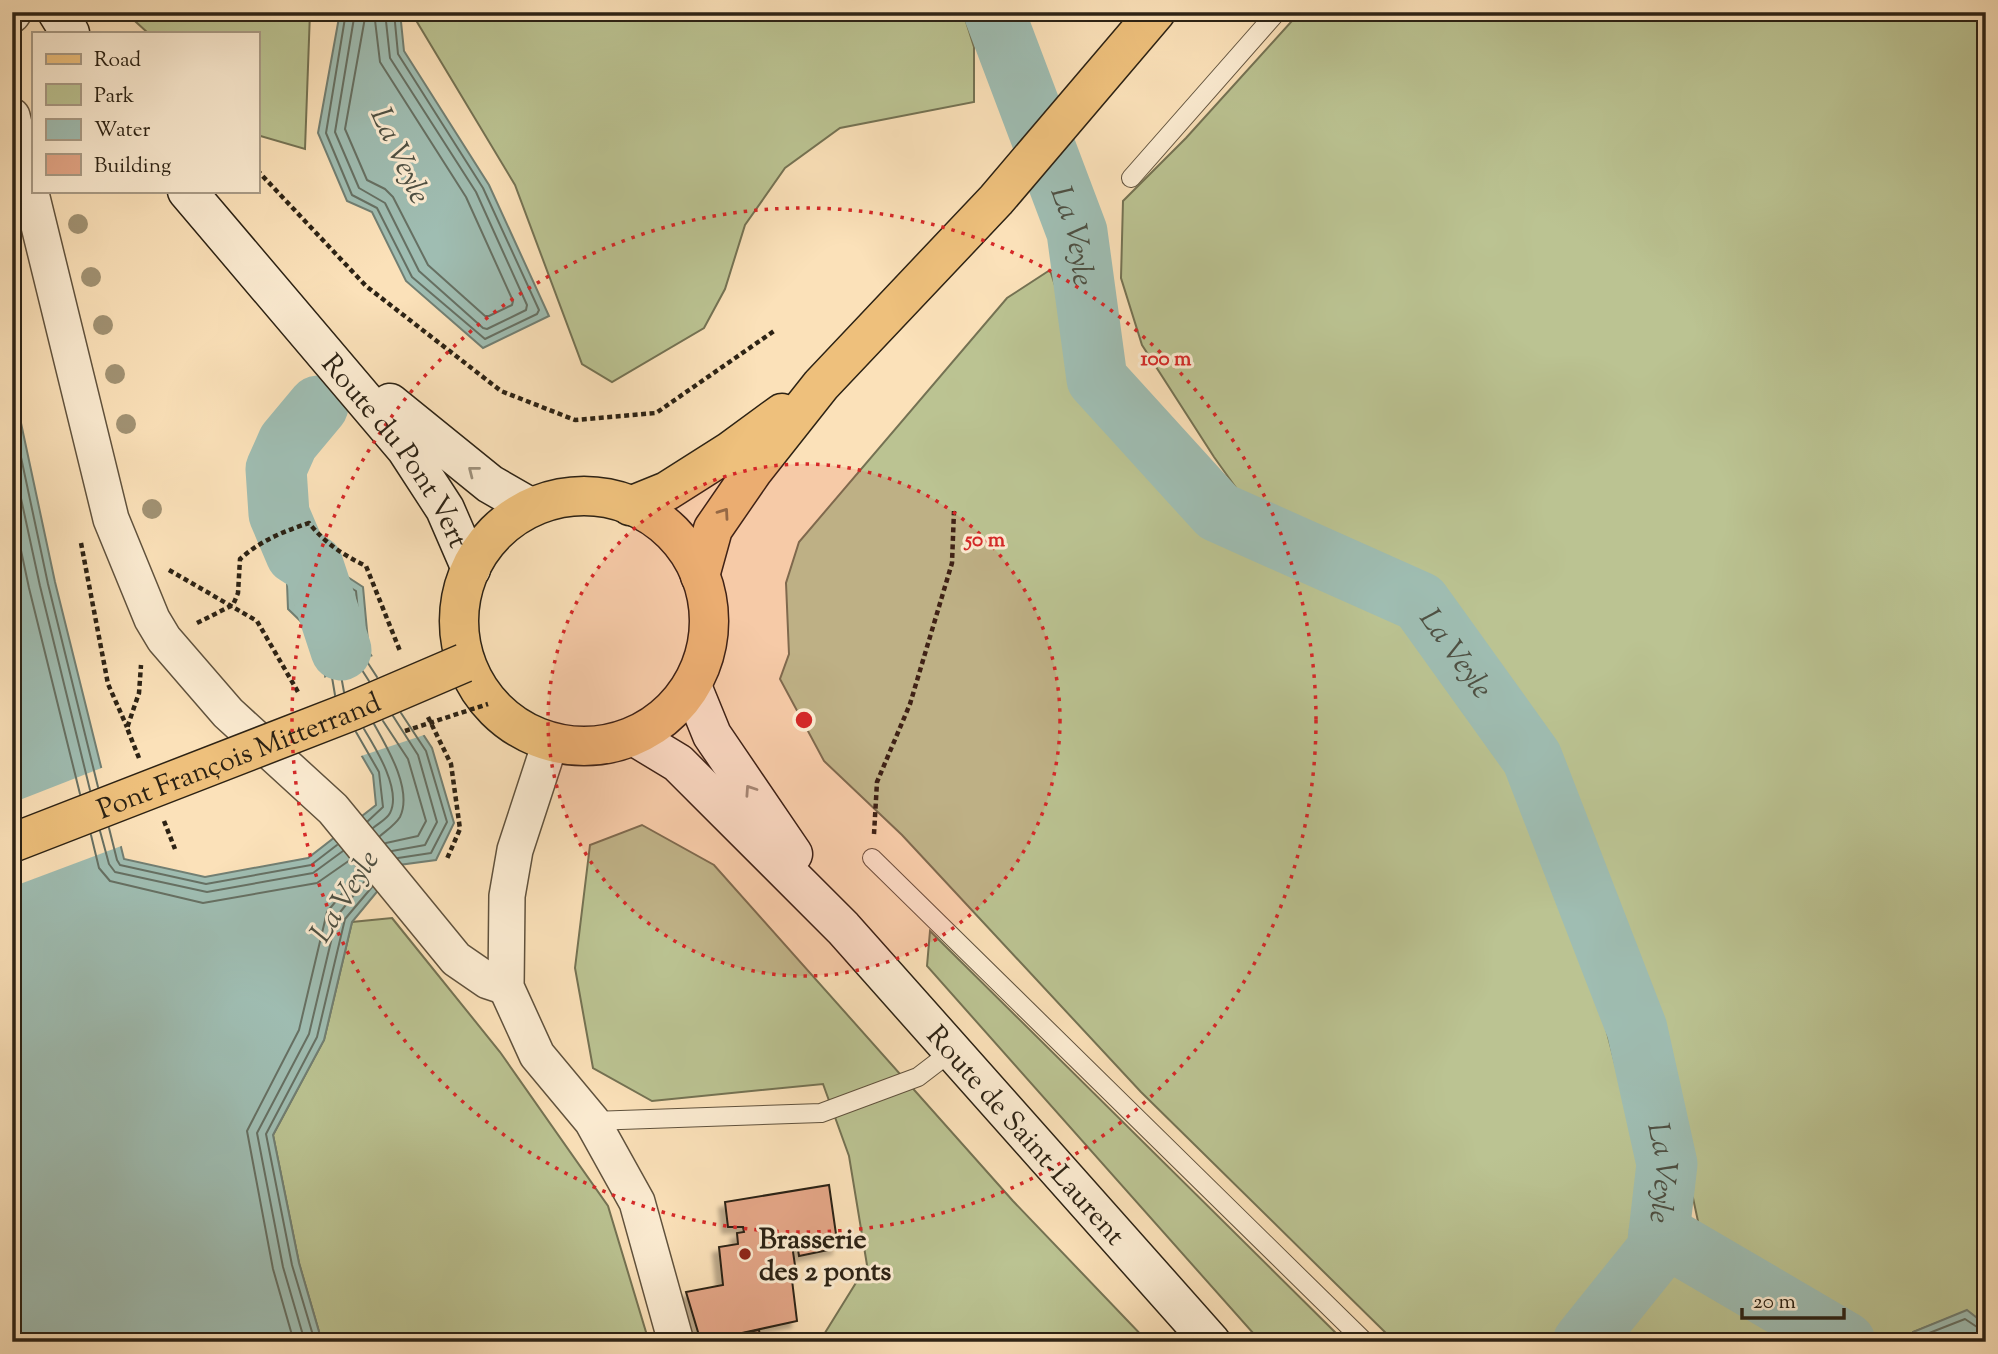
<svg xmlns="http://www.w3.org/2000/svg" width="1998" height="1354" viewBox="0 0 1998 1354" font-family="'Sorts Mill Goudy',serif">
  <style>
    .green { fill: #bbc392; stroke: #747253; stroke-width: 2 }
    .water { fill: #9fbdb2; stroke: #717f73; stroke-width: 2 }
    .pier { fill: #fbe1b9 }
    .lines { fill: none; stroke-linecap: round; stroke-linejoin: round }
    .shore { stroke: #667063; stroke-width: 2 }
    .river { stroke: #9fbdb2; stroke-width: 61 }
    .building { fill: #e4a687; stroke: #2c2214; stroke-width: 2; filter: url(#shadow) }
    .service-casing { stroke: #60523d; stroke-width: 20 }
    .minor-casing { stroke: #60523d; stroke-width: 38 }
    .secondary-casing { stroke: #2c2214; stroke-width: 41 }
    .primary-casing { stroke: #2c2214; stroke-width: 41 }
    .path { stroke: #2c2214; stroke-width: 4.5; stroke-dasharray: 5 3.5; stroke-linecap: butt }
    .service { stroke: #fcecd2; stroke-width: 18 }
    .minor { stroke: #fcecd2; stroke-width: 35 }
    .secondary { stroke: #fcecd2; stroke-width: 38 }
    .primary { stroke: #eec07c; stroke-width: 38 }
    .primary-bridge-casing { stroke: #2c2214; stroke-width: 41; stroke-linecap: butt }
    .path-bridge { stroke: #2c2214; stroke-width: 4.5; stroke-dasharray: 5 3.5; stroke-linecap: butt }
    .primary-bridge { stroke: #eec07c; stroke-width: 38 }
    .tree { fill: #a19273 }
    .oneway { stroke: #9e917c }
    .oneway2 { stroke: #8d7148 }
    .ring { fill: none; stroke: #d62828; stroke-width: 3.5; stroke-dasharray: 3.5 7 }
    .poi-dot { fill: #8f2418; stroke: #fcecd2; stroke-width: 2.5 }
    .labels { text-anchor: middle; stroke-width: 6; stroke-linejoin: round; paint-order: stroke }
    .street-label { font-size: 28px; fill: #2c2214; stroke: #fcecd2 }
    .poi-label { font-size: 28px; font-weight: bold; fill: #2c2214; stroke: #fcecd2; text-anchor: start }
    .water-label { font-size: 30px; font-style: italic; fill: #4e5043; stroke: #fcecd2 }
    .centre { fill: #d62828; stroke: #fcecd2; stroke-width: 3.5 }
    .ring-label { font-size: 21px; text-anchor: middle; font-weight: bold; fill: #d62828; stroke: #fcecd2; stroke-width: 6; stroke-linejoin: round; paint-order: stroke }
  </style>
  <defs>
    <filter id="shadow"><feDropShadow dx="-6" dy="6" stdDeviation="2" flood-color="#0004"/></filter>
  </defs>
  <rect width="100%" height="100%" fill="#fbe1b9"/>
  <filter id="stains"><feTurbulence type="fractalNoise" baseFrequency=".00286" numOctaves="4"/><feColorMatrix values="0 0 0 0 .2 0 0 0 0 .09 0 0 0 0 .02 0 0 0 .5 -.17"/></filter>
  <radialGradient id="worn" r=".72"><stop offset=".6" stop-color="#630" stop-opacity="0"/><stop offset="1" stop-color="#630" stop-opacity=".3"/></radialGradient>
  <g class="green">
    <path d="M125,12H310L305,149L257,135V33H148Z"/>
    <path d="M411,12H963L974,47V102L840,128L785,168L745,225L725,289L704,328L612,382L582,364L515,185Z"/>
    <path d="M1300,12H1986V1325L1967,1311L1913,1332L1907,1342H1883L1699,1226L1647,983L1550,749L1431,582L1244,499L1214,457L1142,345L1121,278L1123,201L1186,138Z"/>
    <path d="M1050,270L1087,384L1210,523L1404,618L1513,766L1571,893L1641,1164L1633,1237L1673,1273L1798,1342H1395L1141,1092L902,835L824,761L780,679L789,654L786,583L799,542L1007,298Z"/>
    <path d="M642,825L714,865L1013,1201L1148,1342H823V1336L867,1265L849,1156L823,1084L652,1101L593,1068L575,968L590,845Z"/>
    <path d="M392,918L500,1052L608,1206L649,1342H322L299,1263L273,1135L324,1040L352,922Z"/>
    <path d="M930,931L1345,1342H1261L927,966Z"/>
  </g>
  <g class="water">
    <path d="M340,12H400L404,51L489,185L549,316L483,348L406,281L372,212L347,201L318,133Z"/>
    <path d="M12,381L55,582L124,859L205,877L308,858L376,805L373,775L329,700L319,639L288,609L287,583L326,563L363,587L369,652L432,748L454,823L436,860L399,865L352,922L324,1040L273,1135L299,1263L322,1342H12Z"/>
    <path d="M1967,1310L1986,1325V1342H1907L1913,1332Z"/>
  </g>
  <g class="pier">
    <path d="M375,655L427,734L358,757L326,701L322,679Z"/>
    <path d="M104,767L124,845L12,887V803Z"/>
  </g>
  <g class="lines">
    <g class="shore">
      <path d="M346,12L326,133L352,195L377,208L412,277L485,339L537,314L539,310L483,188L398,54L394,12"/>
      <path d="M355,12L335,132L359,188L385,203L419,271L483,328L487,329L526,310L527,305L476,192L390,58L385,12"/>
      <path d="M366,12L345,129L367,180L385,189L393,197L428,265L485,316H489L512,305L513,301L466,197L380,62L374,12"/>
      <path d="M12,415L48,584L98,787"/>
      <path d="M12,457L40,586L90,790"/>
      <path d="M12,508L29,588L80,794"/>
      <path d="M344,692L333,632L304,601V592L324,582L348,596L353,656L369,681"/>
      <path d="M335,695L325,636L295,604V587L324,572L356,591L362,654L377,677"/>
      <path d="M383,721L408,759L426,821L418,836L386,843"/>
      <path d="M374,724C387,747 413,790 400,817C395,825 387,830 380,836"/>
      <path d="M364,729C375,747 402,790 390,813C387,819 379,823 373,828"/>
      <path d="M356,732L379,772L383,807L368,821"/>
      <path d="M109,828L117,860L120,865L206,884L311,865L337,845"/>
      <path d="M100,831L109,864L115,872L207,892L313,873L343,851"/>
      <path d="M91,835L99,868L110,881L203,903L317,883L350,860"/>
      <path d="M392,851L425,845L437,822L418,755L393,716"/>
      <path d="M398,858L431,853L447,822L426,751L401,713"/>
      <path d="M294,1342L273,1269L247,1131L299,1030L327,912L360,872"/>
      <path d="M305,1342L283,1267L257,1133L309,1034L337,916L366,880"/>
      <path d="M315,1342L292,1265L266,1134L317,1037L345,919L372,887"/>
      <path d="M1915,1342L1919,1337L1965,1319L1980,1329L1986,1330"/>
    </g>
    <g class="river">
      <path id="s1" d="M994,12L1077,232L1097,379L1218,512L1420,602L1532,758L1637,1029L1667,1164L1657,1250L1583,1342"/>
      <path d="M318,406L288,442L276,469L279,514L296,554L313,565L341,650"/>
      <path d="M1659,1233L1845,1342"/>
    </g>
  </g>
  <g class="building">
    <path d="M829,1185L838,1248L799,1256L796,1237L791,1238L797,1279L792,1280L797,1321L701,1342L686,1292L723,1285L719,1247L738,1244L737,1233L744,1232L743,1227H728L725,1202Z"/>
    <path d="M759,1330L761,1342H735L734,1335Z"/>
  </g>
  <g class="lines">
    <g class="service-casing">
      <g id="service">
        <path d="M1131,178L1277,12"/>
        <path d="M872,858L1365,1342"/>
        <path d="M592,1121L821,1113L918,1077L952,1051"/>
      </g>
    </g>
    <g class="minor-casing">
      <g id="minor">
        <path d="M12,15L14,12"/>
        <path d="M12,116L111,519L152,619L164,639L228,713L333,809L456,959L488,981L506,987"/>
        <path d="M550,743L515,850L507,896L506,987L537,1055L592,1121L637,1202L676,1342"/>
      </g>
    </g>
    <g class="secondary-casing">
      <g id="secondary">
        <path d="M57,12L70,33"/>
        <path id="s2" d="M187,191L406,449L445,509L471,569"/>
        <path d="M390,403L490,484L530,507"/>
        <path d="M692,686L712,735L793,854"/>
        <path id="s3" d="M635,737L678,763L843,928L1211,1342"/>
      </g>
    </g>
    <g class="primary-casing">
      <g id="primary">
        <circle cx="584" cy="621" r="125"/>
        <path d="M630,506L667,491L730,451L782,413"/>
        <path d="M700,576L713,529L753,471L821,385L996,200L1156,12"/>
      </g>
    </g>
    <g class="path">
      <path d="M257,170L366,286L501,391L575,420L656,413L774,331"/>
      <path d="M81,543L108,684L127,727"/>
      <path d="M169,570L257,621L298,692"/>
      <path d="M197,623L233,605L238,593L240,559C260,541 284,531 309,523C325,543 343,555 366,566L400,651"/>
      <path d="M428,717L451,764L460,829L446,861"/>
      <path d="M139,758L127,728L139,693L141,665"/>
      <path d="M164,821L175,849"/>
      <path d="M874,834L877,782L910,704L952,563L954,511"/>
    </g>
    <use href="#service" class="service"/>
    <use href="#minor" class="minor"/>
    <use href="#secondary" class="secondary"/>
    <use href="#primary" class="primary"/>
    <g class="primary-bridge-casing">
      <g id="primary-bridge">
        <path id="s4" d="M12,843L352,711L464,663"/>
      </g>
    </g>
    <path class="path-bridge" d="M405,731L488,704"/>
    <use href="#primary-bridge" class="primary-bridge"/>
  </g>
  <g class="tree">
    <circle cx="78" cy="224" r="10"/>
    <circle cx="91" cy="277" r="10"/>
    <circle cx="103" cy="325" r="10"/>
    <circle cx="115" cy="374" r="10"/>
    <circle cx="126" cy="424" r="10"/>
    <circle cx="152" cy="509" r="10"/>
  </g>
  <defs><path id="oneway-chevron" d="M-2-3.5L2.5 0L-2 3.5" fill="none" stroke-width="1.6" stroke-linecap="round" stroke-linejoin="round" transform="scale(1.75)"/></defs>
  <g class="oneway">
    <use href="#oneway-chevron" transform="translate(473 471) rotate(-142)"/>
    <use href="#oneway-chevron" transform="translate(750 790) rotate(-124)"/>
  </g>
  <use class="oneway2" href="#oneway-chevron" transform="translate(724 513) rotate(-55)"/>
  <circle cx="804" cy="720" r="256" fill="#d62828" fill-opacity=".12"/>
  <g class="ring">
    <circle cx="804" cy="720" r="256"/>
    <circle cx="804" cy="720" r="512"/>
  </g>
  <circle class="poi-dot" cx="745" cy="1254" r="7"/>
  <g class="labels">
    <g class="street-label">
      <text dy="10" stroke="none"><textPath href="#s2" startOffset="334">Route du Pont Vert</textPath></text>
      <text dy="10" stroke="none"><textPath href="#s4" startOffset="243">Pont François Mitterrand</textPath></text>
      <text dy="10" stroke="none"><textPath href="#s3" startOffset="560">Route de Saint-Laurent</textPath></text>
    </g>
    <g class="poi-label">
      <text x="759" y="1248">Brasserie<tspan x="759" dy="32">des 2 ponts</tspan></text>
    </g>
    <g class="water-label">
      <text transform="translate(401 155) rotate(65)" y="10">La Veyle</text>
      <text dy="10" stroke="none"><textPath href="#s1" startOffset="238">La Veyle</textPath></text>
      <text dy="10" stroke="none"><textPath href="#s1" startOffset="847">La Veyle</textPath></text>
      <text transform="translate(344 896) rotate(-58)" y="10">La Veyle</text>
      <text dy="10" stroke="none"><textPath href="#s1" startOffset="1414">La Veyle</textPath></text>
    </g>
  </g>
  <circle cx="804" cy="720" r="10" class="centre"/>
  <g class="ring-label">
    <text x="1166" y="365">100 m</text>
    <text x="985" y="546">50 m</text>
  </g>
  <rect width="1998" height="1354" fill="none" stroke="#fbe1b9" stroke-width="42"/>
  <rect x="14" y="14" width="1970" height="1326" fill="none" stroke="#2c2214" stroke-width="3.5"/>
  <rect x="21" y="21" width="1956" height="1312" fill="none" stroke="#2c2214" stroke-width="2"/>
  <rect x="32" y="32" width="228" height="161" fill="#fcecd2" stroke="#a99b86" stroke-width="2"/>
  <rect x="46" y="54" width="35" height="10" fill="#eec07c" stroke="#a99b86" stroke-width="2"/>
  <text x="94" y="66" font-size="21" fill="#2c2214">Road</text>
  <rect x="46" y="84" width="35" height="21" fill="#bbc392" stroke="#a99b86" stroke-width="2"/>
  <text x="94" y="102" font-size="21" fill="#2c2214">Park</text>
  <rect x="46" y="119" width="35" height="21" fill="#9fbdb2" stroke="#a99b86" stroke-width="2"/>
  <text x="94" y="136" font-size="21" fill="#2c2214">Water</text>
  <rect x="46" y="154" width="35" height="21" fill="#e4a687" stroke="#a99b86" stroke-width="2"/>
  <text x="94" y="172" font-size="21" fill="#2c2214">Building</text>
  <path d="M1742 1308v10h102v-10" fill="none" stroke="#2c2214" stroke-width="3.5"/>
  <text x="1753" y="1308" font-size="21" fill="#2c2214" stroke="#fcecd2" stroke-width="5" paint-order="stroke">20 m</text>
  <rect width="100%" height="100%" filter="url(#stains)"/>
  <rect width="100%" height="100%" fill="url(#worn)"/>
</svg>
